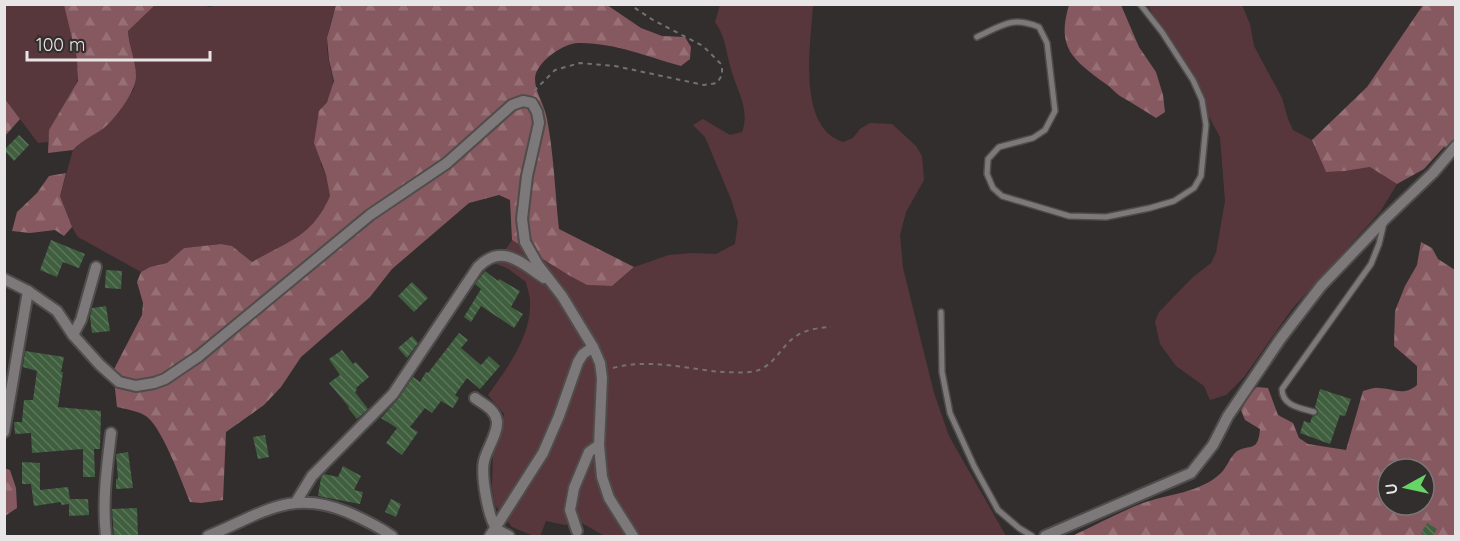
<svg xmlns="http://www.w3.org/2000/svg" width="1460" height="541" viewBox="0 0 1460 541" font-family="Quicksand,sans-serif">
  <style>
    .green { fill: #58373c }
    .forest { fill: url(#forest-firs); fill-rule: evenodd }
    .building { fill: url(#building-back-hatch) }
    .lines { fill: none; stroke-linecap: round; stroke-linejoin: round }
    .service-casing { stroke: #4f4c4c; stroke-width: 8 }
    .minor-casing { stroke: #4f4c4c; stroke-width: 14 }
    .path { stroke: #747171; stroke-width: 2; stroke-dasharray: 4.5 4.5; stroke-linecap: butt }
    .service { stroke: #7d7879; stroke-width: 5 }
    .minor { stroke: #7d7879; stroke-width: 10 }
  </style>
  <defs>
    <pattern id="forest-firs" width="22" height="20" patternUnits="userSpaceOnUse" patternTransform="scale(1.5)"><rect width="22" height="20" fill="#86585f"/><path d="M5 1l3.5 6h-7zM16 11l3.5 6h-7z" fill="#977076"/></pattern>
    <pattern id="building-back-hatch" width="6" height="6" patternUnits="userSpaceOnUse" patternTransform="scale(1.5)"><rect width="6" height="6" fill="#405f3f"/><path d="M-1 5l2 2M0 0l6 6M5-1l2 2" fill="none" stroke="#5c765b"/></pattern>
  </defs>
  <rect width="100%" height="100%" fill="#322e2e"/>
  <g class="green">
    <path d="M195,4L210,7L217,4L336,5C332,18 327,32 327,46C328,77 344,83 319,111L321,165L326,175L330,196C312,237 288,241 252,262L232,246L221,244L184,248L167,263L150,267L141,272L78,237L72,227L60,196L73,150L82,141L104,128L112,120L134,89L136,78L128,31L155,5Z"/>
    <path d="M5,5H64C72,29 87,68 73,92C64,108 50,122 48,142L38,143L5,99Z"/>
    <path d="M720,5H813C811,43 796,127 843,142L853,138L860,129L870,123L892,124L916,146L922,156L924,180L906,212L900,235L903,268L934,393L949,436L1006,536H603V535L578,521L565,525L546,521L540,536H534L512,527L495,505L492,488L493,448L501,428L504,414L488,395C507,368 532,336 530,301C530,295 527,288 526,282L507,268L496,264L512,240L570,276L587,285L612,286L634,267L669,255L693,253L716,254L735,244L738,222L731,199L705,137L693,125L703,119L730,135L742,132C751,108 735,88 730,65C725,47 726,38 715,22Z"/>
    <path d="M1148,5H1242L1250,24L1254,46L1282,98L1288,119L1293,130L1312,140L1326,172L1345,171L1370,167L1397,184L1380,212L1292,309L1244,377L1226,395L1210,400L1204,386L1176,366L1160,344L1155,322L1159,312L1193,277L1211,263L1216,253L1225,201L1220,137Z"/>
  </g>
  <g class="forest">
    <path d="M64,5H155L128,31C129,46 136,62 136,77C136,91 115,119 104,128C93,136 82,140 73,150L48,153L49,130L78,81L77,58Z"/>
    <path d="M336,5H607L641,28L662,36L685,37L691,47L690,59L681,66C648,57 613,42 578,43C563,43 535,63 535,79C535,92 545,106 547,119C554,155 555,193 559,229L634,267L612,286L587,285L570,276L512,240L510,200L499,195L469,203L392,269L370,297L301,357L281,387L264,405L226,432L223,500L201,503L190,502C182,483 161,423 144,415C137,411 125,409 117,407L113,371L142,315L143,303L137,282L141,272L150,267L167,263L184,248L221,244L232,246L252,262C288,241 312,237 330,196L326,175L314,143L319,111L327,102L334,81L329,60L327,38Z"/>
    <path d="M1069,5H1121L1139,47L1156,72L1163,95L1165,112L1156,118C1144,110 1132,103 1120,96C1115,93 1111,87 1106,84C1073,60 1056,48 1069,5Z"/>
    <path d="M1423,5H1455V150L1444,147L1424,169L1397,184L1370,167L1345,171L1326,172L1312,140L1367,87Z"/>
    <path d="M5,99L20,119L5,136Z"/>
    <path d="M66,173L60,196L72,227L64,236L55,230L30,233L12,231L17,212L37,193L49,176Z"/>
    <path d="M1421,242L1432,248L1438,259L1455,270V536H1072C1096,525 1119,512 1143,503C1168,494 1200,493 1221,473C1226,468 1229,460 1234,454C1247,441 1258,456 1260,429L1245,420L1241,410L1249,395L1257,387L1268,388L1278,415L1293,423L1299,438L1308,444L1346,450L1363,391C1368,390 1374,387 1378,388C1393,388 1403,397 1417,385V366L1394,346L1395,311L1405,286L1417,265ZM1388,469H1424V505H1388Z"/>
    <path d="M4,468L10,470L16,488L17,508L5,516Z"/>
  </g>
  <g class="building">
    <path d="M19,135L29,145L14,161L4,150Z"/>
    <path d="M51,240L85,254L79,268L63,262L57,277L40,270Z"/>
    <path d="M106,270L122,271L121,289L105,288Z"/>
    <path d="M485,271L498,281L499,279L520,291L511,307L523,314L514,328L481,306L471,322L464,317L481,289L475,284Z"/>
    <path d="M412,282L428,298L414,312L398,296Z"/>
    <path d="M106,306L110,331L92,333L90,317L92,308Z"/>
    <path d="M459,333L468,340L461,348L481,365L489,356L500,366L480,389L467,378L455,395L459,398L453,408L441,401L432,413L425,408L410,427L418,432L402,455L386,443L397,428L381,418L399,398L413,377L420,382L426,372L428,373Z"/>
    <path d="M412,336L418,343L407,358L398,348Z"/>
    <path d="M342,350L353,364L356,362L369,377L356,388L357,390L355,392L368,409L357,419L348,408L349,407L329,383L340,375L329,359Z"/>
    <path d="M25,351L64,357L61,372H63L58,407L101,411L100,449H94L95,477H83V449L32,453L31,433L15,434L14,422H22L24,400H33L37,371L23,367Z"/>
    <path d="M1320,389L1351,399L1345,416L1340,415L1330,444L1300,433L1304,421L1310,423L1312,417L1318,414V410L1315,407Z"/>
    <path d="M265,435L269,457L258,459L253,437Z"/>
    <path d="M128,452L133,488L116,489V479H118L116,454Z"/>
    <path d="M22,462L40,463V490L68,487L70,499H88L89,515L69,516V504L61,505V502L34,506L31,484H22Z"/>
    <path d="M343,466L361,476L354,490L363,492L360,504L318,496L321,478L324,474L338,477Z"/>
    <path d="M391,499L401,504L396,517L385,512Z"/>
    <path d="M137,508L138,537H114L112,509Z"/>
    <path d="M1427,523L1437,529L1432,537H1427L1421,533Z"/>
  </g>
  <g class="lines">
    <g class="service-casing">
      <g id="service">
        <path d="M977,37C1003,25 1011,16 1039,27L1047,43L1055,111L1045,130L1033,138L999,147L988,159L987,174L993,188L1002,196L1069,216L1106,217L1150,208L1174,201L1194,188L1201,176L1206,125L1202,100L1193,80L1162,32L1140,4"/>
        <path d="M941,312L942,372L950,413L974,466L998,510L1019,528L1032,536"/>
        <path d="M1314,412C1301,408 1282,406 1282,389L1371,264L1379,244L1384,223"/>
      </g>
    </g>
    <g class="minor-casing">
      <g id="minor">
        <path d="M4,279L28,291L57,311L73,335L100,365L119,382L136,386L154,383L165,379L199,356L370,215L447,163L512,105L523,101L532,103L537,112L539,123L527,176L522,219L525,242L538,265L562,296L593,347L600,363L602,378L599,445L602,477L609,498L633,536"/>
        <path d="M73,335L81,320L96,267"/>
        <path d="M475,398C483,404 495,409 497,421C498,434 487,448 484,461C481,475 488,519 497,529C500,532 506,534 509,536"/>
        <path d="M4,432L28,291"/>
        <path d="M296,502L312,476L393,394L478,267C502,243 520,262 544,278"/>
        <path d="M577,531L570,510L574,488L589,452L599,445"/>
        <path d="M106,536C102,502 107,467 111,433"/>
        <path d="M208,536C260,515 290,488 347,512C363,519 378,526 392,536"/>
        <path d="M490,536L543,453L559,416L578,362L583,354L593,347"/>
        <path d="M1045,536L1191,473L1213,445L1228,416L1281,338L1321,286L1385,219L1433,173L1456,146"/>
      </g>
    </g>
    <g class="path">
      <path d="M534,91L555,70L580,63L615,66L704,85L717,83L722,75V65L703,46L653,20L629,4"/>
      <path d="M613,368C648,358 687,369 722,372C733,372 748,374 759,370C771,365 778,354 786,345C798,331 813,328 831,327"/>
    </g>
    <use href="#service" class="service"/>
    <use href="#minor" class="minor"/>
  </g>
  <rect width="1460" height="541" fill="none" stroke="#e7e5e5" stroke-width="12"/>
  <g transform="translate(1406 487) rotate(262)"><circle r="28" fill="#322e2e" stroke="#7a7777" stroke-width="1.5"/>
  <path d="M0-4.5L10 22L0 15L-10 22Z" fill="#67d466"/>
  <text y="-9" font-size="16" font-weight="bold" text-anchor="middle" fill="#e7e5e5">U</text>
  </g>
  <path d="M27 51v9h183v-9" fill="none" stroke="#e7e5e5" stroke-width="3"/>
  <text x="36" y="51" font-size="18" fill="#e7e5e5" stroke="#322e2e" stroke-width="4.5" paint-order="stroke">100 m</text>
</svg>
